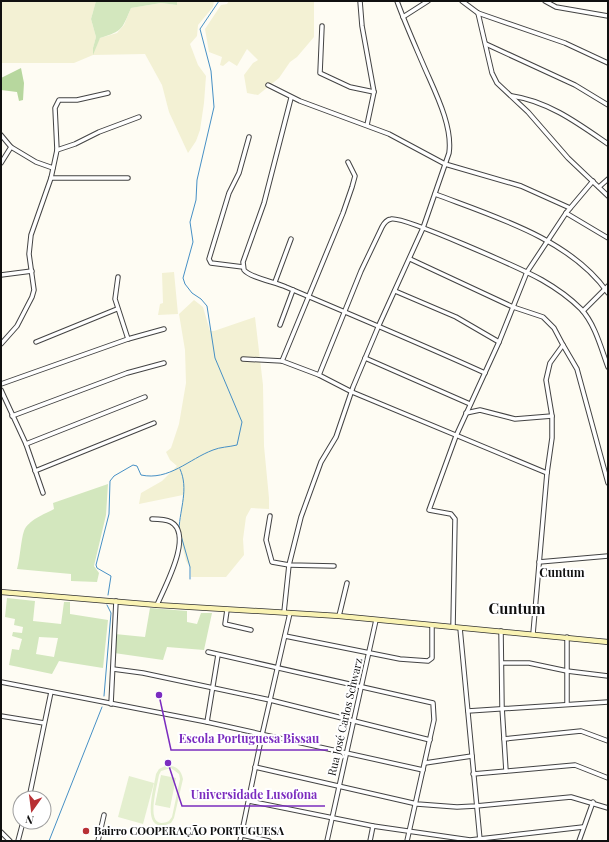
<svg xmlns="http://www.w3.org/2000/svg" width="609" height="842" viewBox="0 0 609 842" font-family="'Playfair Display',serif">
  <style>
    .farmland { fill: #f3f1d4 }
    .green { fill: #d3e7be; fill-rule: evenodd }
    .forest { fill: #b7d79e }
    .pitch { fill: #e4efcf; fill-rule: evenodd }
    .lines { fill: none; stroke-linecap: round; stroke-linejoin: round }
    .stream { stroke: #4690c5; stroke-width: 1 }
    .minor-casing { stroke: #434343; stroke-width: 5.5 }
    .secondary-casing { stroke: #323232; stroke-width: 6 }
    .minor { stroke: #fff; stroke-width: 3.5 }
    .secondary { stroke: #faf3b3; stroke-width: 4.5 }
    .poi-dot { fill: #b83034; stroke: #fff; stroke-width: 1.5 }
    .labels { text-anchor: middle; stroke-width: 4; stroke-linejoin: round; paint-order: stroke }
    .street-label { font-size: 11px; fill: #101010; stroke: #fff }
    .poi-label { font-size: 11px; font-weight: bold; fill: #101010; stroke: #fff; text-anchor: start }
    .neighbourhood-label { font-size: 12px; font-weight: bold; fill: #101010; stroke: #fff }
    .district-label { font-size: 15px; font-weight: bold; fill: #101010; stroke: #fff }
    .leader { fill: none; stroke: #7b2cbf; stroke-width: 1.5 }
    .callout-dot { fill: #7b2cbf; stroke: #fff; stroke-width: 1.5 }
    .callout-label { font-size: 12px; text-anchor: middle; font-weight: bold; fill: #7b2cbf; stroke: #fff; stroke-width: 4; stroke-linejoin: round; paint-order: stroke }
  </style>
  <rect width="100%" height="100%" fill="#fefcf3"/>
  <g class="farmland">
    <path d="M1,1H96L91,19L96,37L93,48L100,38L117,33L124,25L131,8L161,3L177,5V1H214L213,7L198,25L197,36L190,44L198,65L206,76L204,103L200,130L196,141L188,153L169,112L162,85L145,54L93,55L74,63H1Z"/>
    <path d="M229,1H314V37L297,57L290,62L279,78L258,95L247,93L244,75L253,63L258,60L247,49L237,66L229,61L223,66L220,65L222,57L209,52L205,29L221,5L227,4Z"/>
    <path d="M174,272L178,314L158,315L160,304L163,303L162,273Z"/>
    <path d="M194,300L203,307L210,331H214L255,317L263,385L264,446L269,498V509L251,508L246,517L243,539L244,555L226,577H191V569L186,561L179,533L183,495L139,504L141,493L162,481L177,466L170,460L166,452L171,448L179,424L186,383L185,350L179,314Z"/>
  </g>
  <g class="green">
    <path d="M96,1H177V5L161,3L131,8C122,29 123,31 100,38L93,55V48L96,37L91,19Z"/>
    <path d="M108,484L106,515L94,566L99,573L97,582L71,581V574L17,569C20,559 21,539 24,531C28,520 45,514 54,509L53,503Z"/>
    <path d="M7,598L35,601L33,621L61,624L64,602H70V614L108,620L103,668L59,661L52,674L9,665L12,649L19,650L22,639L12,636L13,632L22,633L23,627L14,625L15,619L5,617ZM39,637L58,638L54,657L36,654Z"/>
    <path d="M150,608L187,611V622L197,624L201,613H212L204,650L167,647L163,660L114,653L115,634L145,637Z"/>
  </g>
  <path class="forest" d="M21,68L24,83L23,100L19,101L17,92L1,90V78Z"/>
  <g class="pitch">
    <path d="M165,766C175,765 181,769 183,779L174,818L171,823C139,837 154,788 156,774L159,769ZM171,768L179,774L180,779L172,817L169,821C143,833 157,787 159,775L161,771Z"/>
    <path d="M161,775L176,778L170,808L155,805Z"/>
    <path d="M129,776L154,783L143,824L118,817Z"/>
  </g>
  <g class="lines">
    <g class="stream">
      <path d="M179,529C180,508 189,489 180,469"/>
      <path d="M180,532L190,567V579"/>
      <path d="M108,595L111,576L97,568L96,565L109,514L110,481L114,476L133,465L137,466L141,475C169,481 189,459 213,450C220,447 229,447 237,445L242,422L215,358L207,306L201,299L192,293L185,284L183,278L193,242L190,222L196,200L197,180L214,107L211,71L200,29L219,1"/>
      <path d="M104,696L111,613L107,605"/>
      <path d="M49,841L102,707"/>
    </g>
    <g class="minor-casing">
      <g id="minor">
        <path d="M360,1L362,26L374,92L367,125"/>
        <path d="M462,1L478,13L565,43L608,63"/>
        <path d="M545,1L556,7L608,16"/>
        <path d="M478,13L492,73L497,83L528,112L568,158L608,196"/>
        <path d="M403,17L428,1"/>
        <path d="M322,26L320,73L350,87L374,92"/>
        <path d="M486,44L575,85L608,105"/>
        <path d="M268,85L300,101L389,134L445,164L521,186L570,208"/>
        <path d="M512,96C548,101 579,124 608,144"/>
        <path d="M291,98L264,203L243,262L244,270C251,278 275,282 286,287C352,315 419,343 485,373"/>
        <path d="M1,135L11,147L1,163"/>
        <path d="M11,147L36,162L53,168"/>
        <path d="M57,150L55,108L59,100H77L108,93"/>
        <path d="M51,178H128"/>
        <path d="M599,187L608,179"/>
        <path d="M435,194C493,216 571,239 608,293"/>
        <path d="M566,213L608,238"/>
        <path d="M410,259L513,307L543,317L554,328L563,345L550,363L546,380L552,416V438L547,473L533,634"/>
        <path d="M243,267L211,263L209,259L229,193L239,173L249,137"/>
        <path d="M1,275L32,271"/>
        <path d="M118,277L115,299L128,339"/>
        <path d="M275,282L291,239"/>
        <path d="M395,291L456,317L499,342"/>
        <path d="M583,311L608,286"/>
        <path d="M280,325L293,290"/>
        <path d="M36,342L117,309"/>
        <path d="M1,344L17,326L32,297L34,290L29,254L31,235L51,178L57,150L75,144L99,132L139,117"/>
        <path d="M563,345L577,369L608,483"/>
        <path d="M365,358L470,404"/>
        <path d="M243,359L282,361L319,375L352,392L547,473"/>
        <path d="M282,361L343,213L352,187L355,176L348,162"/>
        <path d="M319,375L361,271L382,227C384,223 386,220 391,219C404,216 524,270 542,280C556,288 570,298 581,309C595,324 601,348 608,367"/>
        <path d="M1,384L128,339L164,329"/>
        <path d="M1,390L26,444L43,493"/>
        <path d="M466,413L480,410L515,419L552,416"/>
        <path d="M12,416L127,373L164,363"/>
        <path d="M26,444L145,397"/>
        <path d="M35,471L154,423"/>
        <path d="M270,516L266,540L272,562L289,565L334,566"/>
        <path d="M152,519C158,519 165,519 171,522C194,535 164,588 157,605"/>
        <path d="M539,562L608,556"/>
        <path d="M227,610L225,624L251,630"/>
        <path d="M284,612L289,565L301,517L321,462L336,437L353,387L379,325L423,228L449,153C453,125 434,90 423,64C414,43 405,23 397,1"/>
        <path d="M339,616L347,583"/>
        <path d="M453,627L455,519L451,514L429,510L456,436L499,342L527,272L566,213L593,181"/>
        <path d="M460,628L480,840"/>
        <path d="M501,631L502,707L506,771"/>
        <path d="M285,636L400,659L428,661L432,658V625"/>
        <path d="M567,637V703"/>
        <path d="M208,652L433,703L434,720L407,841"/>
        <path d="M502,663H529L567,671L608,676"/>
        <path d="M113,669L143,673L270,700L430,740"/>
        <path d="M1,682L207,722L423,770"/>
        <path d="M111,704L116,601"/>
        <path d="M468,711L608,702"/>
        <path d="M1,716L44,723"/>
        <path d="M207,722L218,655"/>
        <path d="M504,739L581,731L608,741"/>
        <path d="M425,763L472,756"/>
        <path d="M255,767L417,804L457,807L476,806L571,797L608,808"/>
        <path d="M473,774L575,765L608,778"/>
        <path d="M29,798L51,692"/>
        <path d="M249,801L373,826L470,840L583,827"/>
        <path d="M1,832L10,841"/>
        <path d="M242,835L269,841"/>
        <path d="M18,841L23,822"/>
        <path d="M98,841L104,815"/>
        <path d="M240,841L262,735L290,613"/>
        <path d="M327,841L376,620"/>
        <path d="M370,841L373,826"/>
        <path d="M579,841L593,802"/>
      </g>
    </g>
    <g class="secondary-casing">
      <path id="secondary" d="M1,592L157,605L339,616L608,642"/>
    </g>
    <use href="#minor" class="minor"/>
    <use href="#secondary" class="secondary"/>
  </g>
  <circle class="poi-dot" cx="86" cy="831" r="4"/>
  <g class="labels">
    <g class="street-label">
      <text transform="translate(345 717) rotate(-77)" y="4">Rua José Carlos Schwarz</text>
    </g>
    <g class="poi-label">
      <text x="94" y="835">Bairro COOPERAÇÃO PORTUGUESA</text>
    </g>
    <g class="neighbourhood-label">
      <text x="562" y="577">Cuntum</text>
    </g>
    <g class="district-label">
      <text x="517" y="614">Cuntum</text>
    </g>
  </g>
  <path class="leader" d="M159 695L171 750H328M168 763L182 806H325"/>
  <g class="callout-dot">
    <circle cx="159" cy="695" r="4"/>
    <circle cx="168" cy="763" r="4"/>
  </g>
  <g class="callout-label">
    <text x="249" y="743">Escola Portuguesa Bissau</text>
    <text x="254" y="799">Universidade Lusofona</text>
  </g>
  <rect width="609" height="842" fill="none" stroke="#101010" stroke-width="4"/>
  <g transform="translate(32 810) rotate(194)"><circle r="19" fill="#ffffff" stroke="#9f9f9f"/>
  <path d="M0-3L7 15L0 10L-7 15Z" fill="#b83034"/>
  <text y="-6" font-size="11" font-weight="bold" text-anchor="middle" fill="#101010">N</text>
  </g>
</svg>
